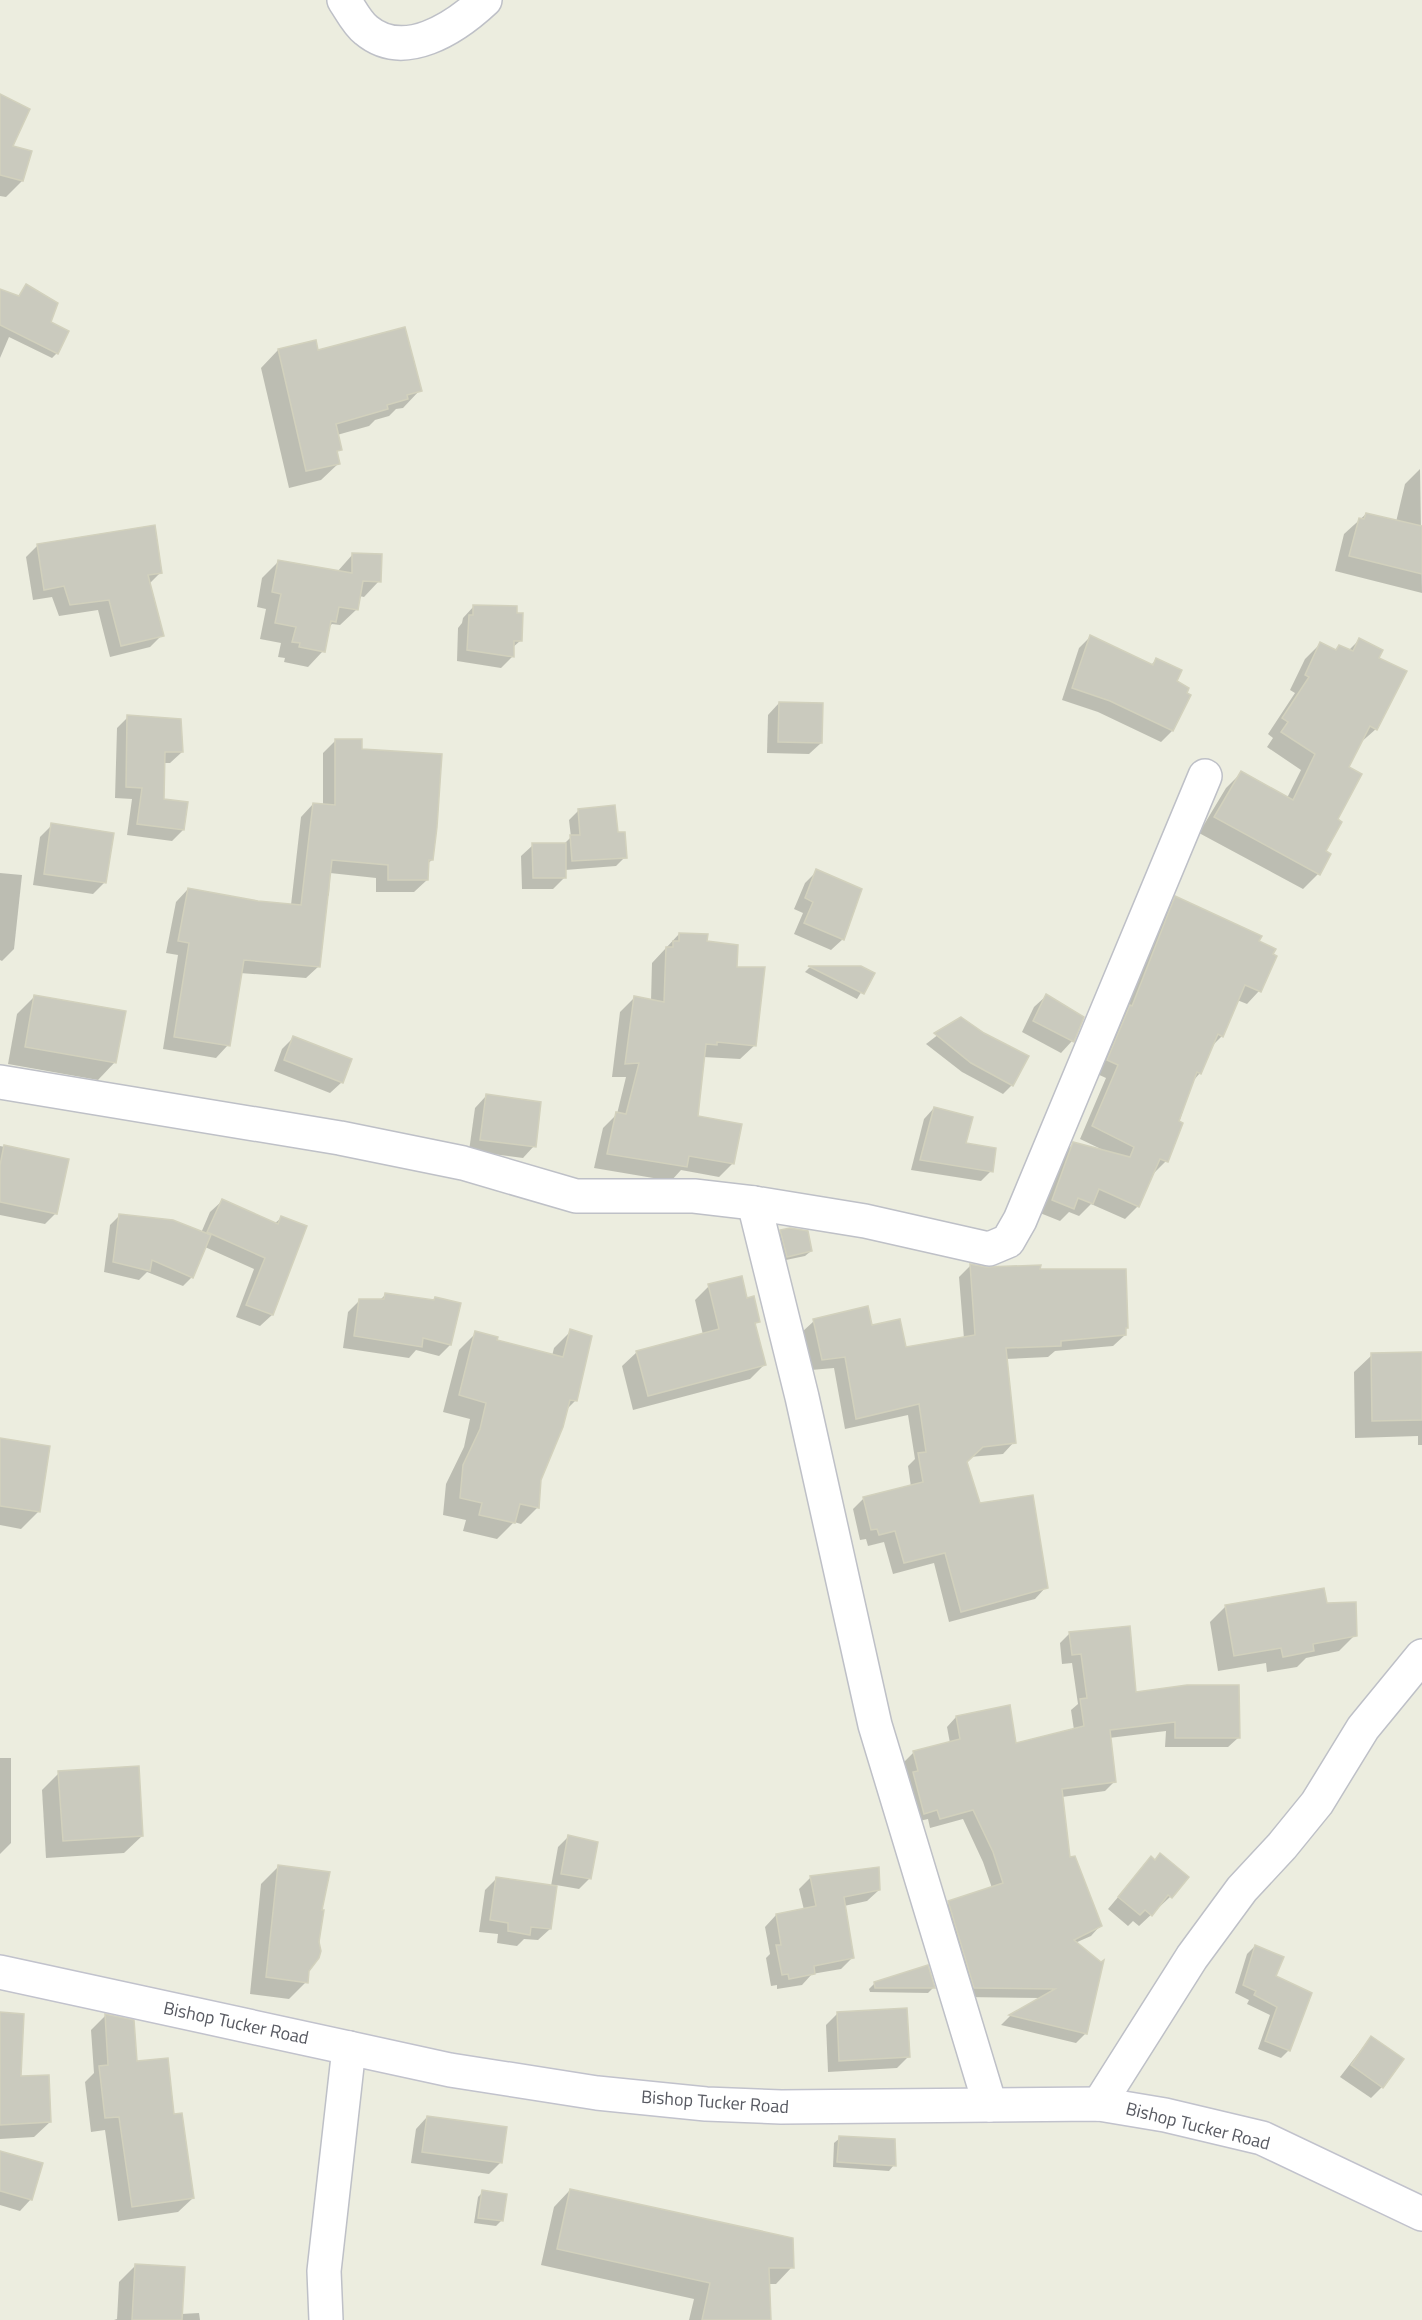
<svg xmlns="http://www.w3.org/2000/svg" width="1422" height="2320" viewBox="0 0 1422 2320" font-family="'Titillium Web',sans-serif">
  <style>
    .shadow { fill: #0003 }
    .building { fill: #cacabe; stroke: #d2d1bd; stroke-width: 1.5 }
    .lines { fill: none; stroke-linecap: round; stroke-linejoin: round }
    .street-casing { stroke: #bec0c7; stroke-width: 36 }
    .secondary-casing { stroke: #c1c2cc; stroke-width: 36 }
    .street { stroke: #fff; stroke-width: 33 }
    .secondary { stroke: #fff; stroke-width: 33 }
    .labels { text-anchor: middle; stroke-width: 4.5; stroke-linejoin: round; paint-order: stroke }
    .street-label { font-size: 18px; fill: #585a62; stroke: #fff }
  </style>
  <rect width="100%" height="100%" fill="#eceddf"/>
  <g class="shadow">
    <path d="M0,96L10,147L22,181L6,197L0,196Z"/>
    <path d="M27,286L49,323L57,353L52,358L9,337L0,358V300L18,297Z"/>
    <path d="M278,350L317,352L420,390L403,408L396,409L389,416L375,420L369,426L337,435L340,449L336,453L339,463L321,480L289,488L261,368Z"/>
    <path d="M1420,469L1422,593L1335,571L1344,534L1366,514L1396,522L1405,484Z"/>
    <path d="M38,545L161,572L149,584L162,635L150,647L110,657L98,610L59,616L52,597L33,600L26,557Z"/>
    <path d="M353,554L379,581L364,597L359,596L356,610L340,625L332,624L328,628L323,651L308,667L284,662L285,658L278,657L281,643L260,639L266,609L257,607L262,578L278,562L337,572Z"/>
    <path d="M474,606L520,641L512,648V657L501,668L457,661L458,628L462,623L463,618Z"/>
    <path d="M1090,637L1151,665L1156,660L1189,696L1172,731L1161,742L1098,712L1062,700L1079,648Z"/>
    <path d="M1359,640L1377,658L1376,729L1359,744L1347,768L1336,820L1318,874L1303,889L1199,833L1226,788L1241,773L1287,798L1301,770L1267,747L1273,738L1268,734L1295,693L1290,690L1305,659L1320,644L1335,651H1348Z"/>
    <path d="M779,703L821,743L809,754L767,753L768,715Z"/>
    <path d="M128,717L182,752L170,763H163V800L183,830L172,841L127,835L132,799L115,798L117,728Z"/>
    <path d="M336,740L360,750L432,860L427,864V880L414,892H376V878L330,873L329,895L325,899L319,966L306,978L240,973L228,1045L216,1058L163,1049L178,955L166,953L176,902L188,889L258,902L291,905L301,817L313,804L323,805V753Z"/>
    <path d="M578,811L617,834L625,857L616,866L565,870V877L553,889H522L521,856L533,845L564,844L571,837L569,820Z"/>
    <path d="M52,825L105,882L93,894L33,885L40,837Z"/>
    <path d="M817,871L843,939L831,950L794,934L803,913L794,909L805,883Z"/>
    <path d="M0,873L22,875L14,949L2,961L0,960Z"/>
    <path d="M1176,898L1257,942L1275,956L1259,991L1247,1004L1237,1000L1222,1036L1211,1047L1200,1073L1193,1081L1166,1161L1153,1174L1138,1206L1125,1219L1091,1204L1079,1216L1069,1212L1060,1221L1040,1213L1060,1157L1073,1144L1101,1149L1080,1139L1106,1078L1095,1073L1163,910Z"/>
    <path d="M679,934L706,943L736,969L755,1045L740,1059L703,1057L696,1117L733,1163L719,1177L681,1170L671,1181L594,1168L603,1128L617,1114L626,1077H612L620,1012L634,998L651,1001L652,963Z"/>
    <path d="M860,967L873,973L857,999L805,972L809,968Z"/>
    <path d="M35,996L115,1062L98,1080L8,1064L17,1014Z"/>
    <path d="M1046,996L1083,1017L1072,1041L1061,1053L1022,1032L1034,1007Z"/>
    <path d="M960,1018L1012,1085L1003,1094L962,1072L926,1044Z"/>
    <path d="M293,1038L342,1082L330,1093L274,1071L282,1049Z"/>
    <path d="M486,1096L534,1146L523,1158L469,1151L475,1108Z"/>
    <path d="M934,1108L991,1171L981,1181L911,1170L924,1119Z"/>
    <path d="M0,1146L67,1160L56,1213L45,1224L0,1215Z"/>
    <path d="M222,1201L274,1224L281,1218L305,1227L272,1315L260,1326L236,1317L254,1269L205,1247L192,1277L183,1286L147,1272L139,1280L104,1272L110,1225L120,1215L201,1233L210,1212Z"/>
    <path d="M781,1231L811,1251L805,1256L781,1261L776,1237Z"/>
    <path d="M970,1266L985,1269L1039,1270L1125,1335L1113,1346L1055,1351L1048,1357L1005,1359L1014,1442L1003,1454L970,1457L965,1462L979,1505L1046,1587L1035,1599L949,1622L934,1563L893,1574L884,1542L868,1546L866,1539L860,1540L853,1509L864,1498L911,1487L908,1466L915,1459L908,1415L845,1429L834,1368L811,1370L802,1332L814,1321L871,1327L905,1349L964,1339L959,1277Z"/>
    <path d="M709,1286L746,1299L758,1321L754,1326L764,1365L750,1379L633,1410L622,1366L637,1352L703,1335L695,1300Z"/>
    <path d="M385,1295L432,1301L435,1298L450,1345L439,1356L416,1350L409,1358L343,1348L348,1312L360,1300L379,1301Z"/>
    <path d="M571,1331L575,1401L566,1410L539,1480L538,1507L521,1524L514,1522L497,1539L463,1531L466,1520L443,1515L446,1484L464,1447L470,1419L443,1412L459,1350L476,1333L495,1341L552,1356L554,1348Z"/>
    <path d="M1422,1354V1445H1418V1436L1355,1438L1354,1372L1372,1355Z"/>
    <path d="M0,1439L39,1511L21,1529L0,1525Z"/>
    <path d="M1326,1605L1355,1635L1339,1651L1306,1658L1297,1667L1267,1672L1266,1663L1218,1671L1210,1622L1226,1606Z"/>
    <path d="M1070,1633L1135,1693L1238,1738L1228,1747H1165L1166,1731L1109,1738L1115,1781L1105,1791L1062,1797L1068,1859L1100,1926L1091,1936L1075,1943L1086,2033L1076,2043L1001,2025L1010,2016L1042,1998L965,1997L939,1912L949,1903L992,1888L983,1862L963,1819L930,1828L928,1819L915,1822L904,1762L914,1752L950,1743L947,1727L956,1717L1015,1745L1074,1730L1071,1710L1078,1704L1072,1663L1062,1664L1060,1643Z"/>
    <path d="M0,1758H11V1843L0,1854Z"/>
    <path d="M59,1773L142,1836L124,1853L46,1858L42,1790Z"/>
    <path d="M569,1836L590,1878L579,1889L556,1885L550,1929L538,1940L524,1939L517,1946L497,1943L498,1934L479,1932L485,1890L496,1879L551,1886L558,1847Z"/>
    <path d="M1151,1858L1187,1877L1170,1897L1139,1926L1133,1921L1128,1926L1108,1909Z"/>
    <path d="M279,1866L322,1911L318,1958L308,1970L306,1982L289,1999L250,1994L261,1884Z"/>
    <path d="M811,1877L879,1890L867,1901L844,1906L853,1957L841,1969L812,1974L802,1985L777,1989V1985L771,1986L766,1958L770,1954L765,1927L776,1915L804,1910L799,1889Z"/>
    <path d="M1255,1946L1274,1977L1289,2050L1281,2058L1258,2049L1270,2015L1247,2004L1249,2000L1235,1993L1247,1954Z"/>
    <path d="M875,1983L933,1988L928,1993L870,1992L869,1989Z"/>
    <path d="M0,2014L19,2078L50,2122L34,2137L0,2139Z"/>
    <path d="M837,2014L909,2056L897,2068L828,2072L826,2025Z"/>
    <path d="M105,2016L173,2115L193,2198L178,2212L118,2221L105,2130L91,2132L85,2082L94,2073L91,2030Z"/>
    <path d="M1371,2037L1382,2087L1371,2098L1340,2077Z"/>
    <path d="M427,2117L501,2162L489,2174L411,2163L416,2129Z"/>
    <path d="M840,2138L894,2165L889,2171L833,2167L834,2143Z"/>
    <path d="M0,2153L31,2199L20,2211L0,2205Z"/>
    <path d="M570,2190L792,2267L776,2284H768L769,2320H689L694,2299L541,2265L554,2207Z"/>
    <path d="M483,2192L501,2221L496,2226L474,2223L478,2197Z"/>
    <path d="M136,2265L181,2314L199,2313L200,2320H114L117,2319L119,2282Z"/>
  </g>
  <g class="building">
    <path d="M0,94L30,109L13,146L32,151L23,181L0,175Z"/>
    <path d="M26,284L58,303L51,322L69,331L58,354L0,325V289L19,296Z"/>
    <path d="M405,327L422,391L407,395L408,399L387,405L388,409L336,424L342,450L337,451L340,464L306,471L278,349L316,340L318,350Z"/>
    <path d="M1366,513L1422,526V574L1349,556L1359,518L1364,519Z"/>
    <path d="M155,525L162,573L148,575L164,636L121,646L109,600L70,605L64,586L44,590L37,544Z"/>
    <path d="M352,553L382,554L381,582L363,581L358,610L339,607L336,622L331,621L325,652L299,647L300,643L292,642L296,627L275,623L281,594L272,592L278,560L352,573Z"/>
    <path d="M473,605L517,606V613H523L522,641H514V657L467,650L469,615H473Z"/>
    <path d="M1090,635L1153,665L1156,658L1182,670L1177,681L1189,688L1187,693L1191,695L1173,731L1110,701L1072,688Z"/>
    <path d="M1359,638L1383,650L1379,658L1407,671L1377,730L1370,726L1349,767L1362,774L1338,819L1342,822L1326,851L1331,854L1320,875L1214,817L1241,771L1293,800L1315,754L1281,732L1288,722L1282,718L1309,677L1305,675L1320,642L1336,650L1339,645L1353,651Z"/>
    <path d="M779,702L823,703L822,743L778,742Z"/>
    <path d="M127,715L181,719L183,752H165L164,799L188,802L184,830L137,824L142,788L126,787Z"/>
    <path d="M335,739H362V749L442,754L437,827L433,860H429L428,880H388V865L332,860L320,967L244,960L230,1046L174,1037L189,943L178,941L188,888L258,901L301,905L313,803L335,805Z"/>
    <path d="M615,805L618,832H625L627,858L572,861L570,835H580L578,809Z"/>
    <path d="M51,823L114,833L106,883L44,874Z"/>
    <path d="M532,843H566V878H533Z"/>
    <path d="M816,869L862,889L844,940L804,923L813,902L805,898Z"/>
    <path d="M1175,896L1262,936L1259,941L1276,949L1273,954L1277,956L1261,992L1245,985L1223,1037L1218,1034L1201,1074L1197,1072L1179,1121L1183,1123L1168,1162L1160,1159L1139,1207L1099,1189L1093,1204L1078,1198L1074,1209L1052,1200L1073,1142L1130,1157L1134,1147L1092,1126L1118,1065L1107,1060L1130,1005L1132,1006Z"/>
    <path d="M679,933L708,934L707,941L738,945L737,967H765L756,1046L717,1042V1045L706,1044L698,1116L742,1124L734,1164L689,1156L687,1167L607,1154L616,1112L626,1114L639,1063L625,1064L634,996L664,1002L666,947H673V941H679Z"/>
    <path d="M808,966H861L875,973L864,994Z"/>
    <path d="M1046,994L1084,1017L1074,1042L1033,1021Z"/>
    <path d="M34,995L126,1011L116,1063L25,1047Z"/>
    <path d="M961,1017L984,1033L1029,1056L1013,1086L971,1063L934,1033Z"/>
    <path d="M293,1036L352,1059L343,1083L284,1060Z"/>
    <path d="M486,1094L541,1102L536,1147L480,1140Z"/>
    <path d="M934,1107L973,1117L966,1143L996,1148L993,1172L920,1160Z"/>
    <path d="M4,1145L69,1159L57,1214L0,1202V1165Z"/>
    <path d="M222,1199L278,1224L281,1216L307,1226L273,1315L246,1305L265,1258L207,1232Z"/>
    <path d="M119,1214L173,1220L211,1235L193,1278L152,1260L150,1271L113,1262Z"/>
    <path d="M790,1228L808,1231L812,1251L787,1257L780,1230Z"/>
    <path d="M970,1264L986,1267L1041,1265L1040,1269H1126L1128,1328H1126V1335L1061,1341V1346L1006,1348L1016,1443L983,1447L967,1462L980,1503L1033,1495L1048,1588L961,1612L945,1553L904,1563L895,1531L879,1535L877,1529L871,1530L863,1497L923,1482L918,1453L926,1452L919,1404L856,1419L845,1357L822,1360L813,1319L868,1306L872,1325L900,1319L906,1347L975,1335Z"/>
    <path d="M742,1276L747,1298L754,1296L760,1322L755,1323L766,1365L648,1396L636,1351L719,1329L708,1284Z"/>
    <path d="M385,1293L434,1300L435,1297L461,1303L451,1345L423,1338L422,1347L354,1336L359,1299H384Z"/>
    <path d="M570,1329L592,1336L577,1401L570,1400L563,1427L541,1480L539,1508L520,1504L515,1523L479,1515L482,1503L460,1498L463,1465L480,1429L486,1403L459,1395L475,1331L498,1337L497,1340L563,1357Z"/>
    <path d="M1422,1352V1420L1372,1421L1371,1353Z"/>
    <path d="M0,1438L50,1446L40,1512L0,1506Z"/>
    <path d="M1324,1588L1327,1603L1356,1602L1357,1636L1313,1644L1314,1651L1283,1657L1281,1648L1234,1656L1225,1605Z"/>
    <path d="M1130,1626L1136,1692L1187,1685H1239L1240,1738H1175V1722L1110,1730L1116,1782L1062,1789L1070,1857L1075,1856L1102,1926L1074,1940L1101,1962L1104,1960L1087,2034L1009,2015L1055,1989L974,1988L948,1901L1003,1883L993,1852L973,1810L940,1819L937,1810L924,1814L913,1772L918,1771L913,1751L960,1739L956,1716L1010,1705L1016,1743L1084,1726L1080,1699L1087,1698L1081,1654L1072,1655L1069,1632Z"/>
    <path d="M139,1766L143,1836L63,1841L58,1771Z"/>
    <path d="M568,1835L598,1842L591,1879L561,1874Z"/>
    <path d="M1160,1853L1189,1877L1172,1898L1168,1895L1152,1916L1145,1910L1140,1915L1118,1897L1151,1856L1155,1860Z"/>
    <path d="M278,1865L330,1872L322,1910H324L319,1942L321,1951L319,1958L309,1971L308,1983L266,1977Z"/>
    <path d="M879,1867L880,1890L844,1897L854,1958L814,1966L815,1974L789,1979L788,1974L782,1975L776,1945H781L776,1914L816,1906L810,1876Z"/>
    <path d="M496,1877L557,1886L551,1929L531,1927L530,1935L508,1931V1923L490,1920Z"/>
    <path d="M1255,1945L1284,1957L1276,1976L1312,1993L1290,2051L1265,2041L1277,2007L1254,1995L1256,1991L1243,1985Z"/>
    <path d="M928,1965L935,1988H875L874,1982Z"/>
    <path d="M907,2008L910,2057L839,2061L837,2012Z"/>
    <path d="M0,2012L24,2014L21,2076L49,2075L51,2122L0,2125Z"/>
    <path d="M105,2014L134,2020L137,2061L168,2058L174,2114L182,2113L194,2198L132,2207L119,2117L105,2118L99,2066L108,2065Z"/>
    <path d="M1371,2036L1404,2059L1383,2088L1351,2065Z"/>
    <path d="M427,2116L507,2127L502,2163L422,2152Z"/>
    <path d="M839,2136L895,2139L896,2166L837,2162Z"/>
    <path d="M0,2151L43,2163L32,2200L0,2191Z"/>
    <path d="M570,2189L793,2238L794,2268H769L771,2320H702L710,2283L557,2249Z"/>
    <path d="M482,2190L507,2194L503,2221L478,2218Z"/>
    <path d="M135,2264L185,2267L182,2320H132Z"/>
  </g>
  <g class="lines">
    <g class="street-casing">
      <g id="street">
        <path d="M344,0C350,9 357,23 366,30C404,62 455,28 485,0"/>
        <path d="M0,1082L340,1138L463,1163L576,1196H694L754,1203L865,1221L989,1249L1008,1241L1020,1220L1205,776"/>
        <path d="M754,1203L802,1397L875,1725L990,2105"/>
        <path d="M1099,2104L1192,1957L1242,1889L1282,1846L1317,1803L1363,1728L1422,1656"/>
        <path d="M326,2320L324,2271L349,2048"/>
      </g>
    </g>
    <g class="secondary-casing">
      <path id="secondary" d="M0,1972L450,2070L597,2093L706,2104L781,2107L1099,2104L1165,2115L1262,2138L1422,2214"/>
    </g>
    <use href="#street" class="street"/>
    <use href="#secondary" class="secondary"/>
  </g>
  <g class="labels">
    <g class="street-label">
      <text transform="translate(236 2023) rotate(12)" y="6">Bishop Tucker Road</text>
      <text transform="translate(715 2102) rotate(4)" y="6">Bishop Tucker Road</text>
      <text transform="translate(1198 2126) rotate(14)" y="6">Bishop Tucker Road</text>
    </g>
  </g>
</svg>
